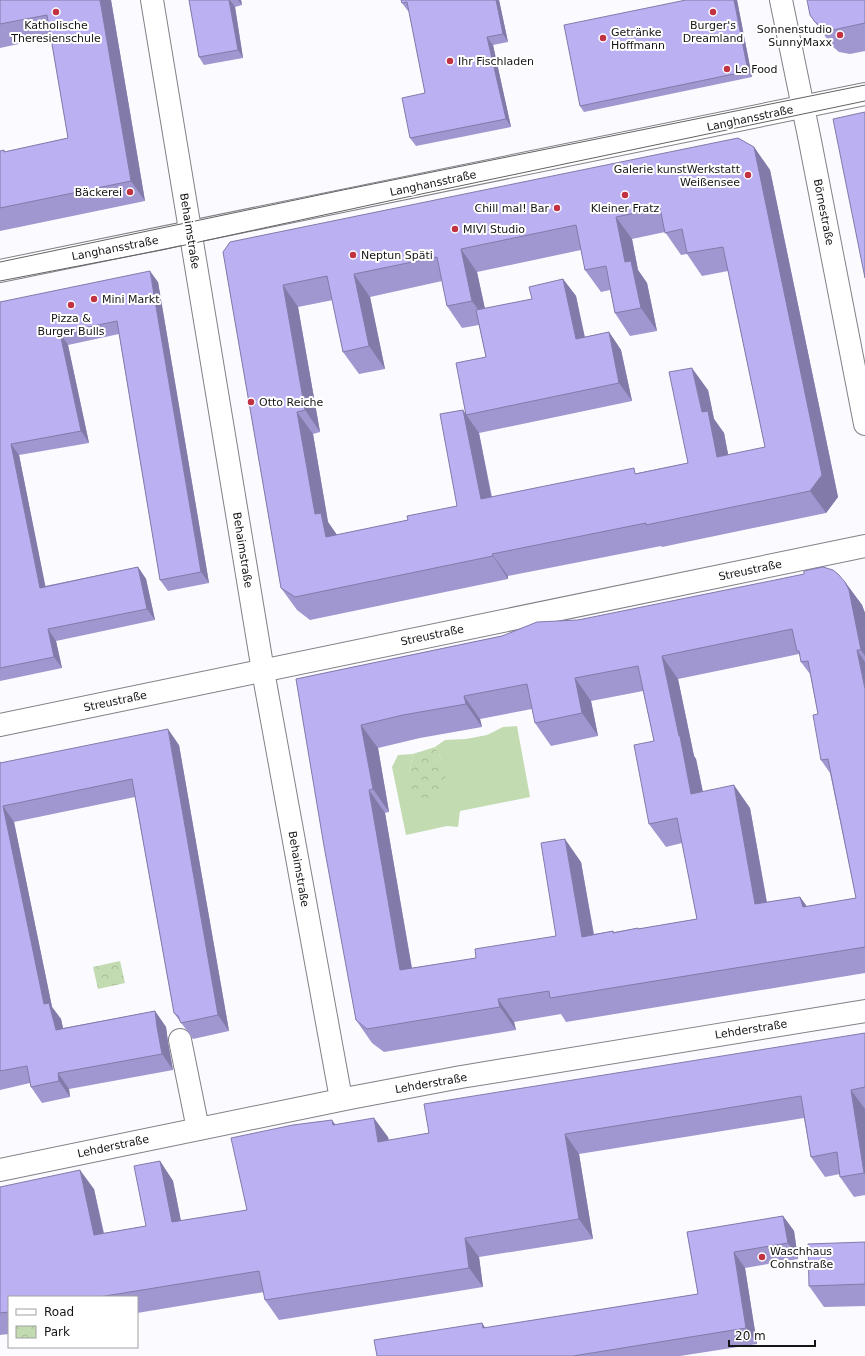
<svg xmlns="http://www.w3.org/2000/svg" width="865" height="1356" viewBox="0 0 865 1356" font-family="'DejaVu Sans',sans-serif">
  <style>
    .grass { fill: #c3dbb0 }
    .park { fill: url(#park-crowns) }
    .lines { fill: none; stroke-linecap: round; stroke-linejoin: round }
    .minor-casing { stroke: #818186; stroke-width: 24 }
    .minor { stroke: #fff; stroke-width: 22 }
    .tram { stroke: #626265; stroke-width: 1 }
    .wall { fill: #a097d0; fill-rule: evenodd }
    .shaded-wall { fill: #827ba9 }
    .building { fill: #bab0f2; stroke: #827ba9; fill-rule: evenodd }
    .poi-dot { fill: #c23242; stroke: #fff; stroke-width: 1.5 }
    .labels { text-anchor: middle; stroke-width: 4; stroke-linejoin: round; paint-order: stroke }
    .poi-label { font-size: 11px; fill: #151516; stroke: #fff; text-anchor: start }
    .street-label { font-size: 11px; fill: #151516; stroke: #fff }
  </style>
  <defs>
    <pattern id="park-crowns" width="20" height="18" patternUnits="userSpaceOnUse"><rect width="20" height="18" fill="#c3dbb0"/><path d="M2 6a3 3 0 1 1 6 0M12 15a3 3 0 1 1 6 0" fill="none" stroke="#a7bb97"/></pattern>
  </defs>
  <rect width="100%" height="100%" fill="#fafaff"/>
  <path class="grass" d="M517,726L530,797L460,811L458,827L447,826L406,835L392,767L398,755L413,754L409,774L442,761L435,747L445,740L466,739L487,735L503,727Z"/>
  <g class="park">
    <path d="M435,747L442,761L448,788L429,803L410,796L409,774L413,754Z"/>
    <path d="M120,961L125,983L98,989L93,967Z"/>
  </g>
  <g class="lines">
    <g class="minor-casing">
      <g id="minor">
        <path d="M152,0L263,671L341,1099"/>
        <path d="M781,0L810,141L865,424"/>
        <path d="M0,271L865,94"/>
        <path d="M0,725L865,546"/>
        <path d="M180,1040L198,1129"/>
        <path d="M0,1170L350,1098L461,1077L865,1011"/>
      </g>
    </g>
    <use href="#minor" class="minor"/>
    <g class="tram">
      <path d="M0,262L338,191L865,85"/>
      <path d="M0,281L162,250L407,197L865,101"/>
    </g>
  </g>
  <g class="wall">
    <path d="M0,0H111L145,201L0,231V151L4,150L5,152L68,138L51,37L0,48Z"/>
    <path d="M189,0H241L242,5L235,7L243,58L204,65L199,57Z"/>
    <path d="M401,0H499L508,42L493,45L511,127L416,146L410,138L425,93L409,11H408L402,3Z"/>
    <path d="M686,0H737L752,77L584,112L580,106Z"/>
    <path d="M865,0V51L850,54L839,52L832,46L810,15Z"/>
    <path d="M754,147L770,170L838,497L826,513L662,547L661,546L508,576V579L310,620L297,610L281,588L223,252ZM665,232L681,255L687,254L702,276L728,271L765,447L728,455L724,433L714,419L708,390L688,463L638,473L492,497L479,433L632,401L621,350L609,332L584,337L576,296L563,279L532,299L485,309L477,272L581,250L585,270L601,292L610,290L615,313L630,336L657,331L647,283L638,270L632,239ZM442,281L447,306L462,328L479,325L486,357L466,415L463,410L457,506L408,520L337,535L328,522L313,434L320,432L298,307L333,300L343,352L359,374L385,369L370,297Z"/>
    <path d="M158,282L209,583L168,591L160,580L119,334L68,345L89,443L19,455L45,586L138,567L146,579L155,620L56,641L62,668L0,681V302Z"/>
    <path d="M845,582L862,605L865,613V973L566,1022L561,1014L514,1022L516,1030L384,1052L372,1043L356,1020L296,679L578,620ZM799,654L800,656L801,662L810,674L818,714L821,760L830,773L856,898L807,907L800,897L767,902L750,808L703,792L696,759L694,756L678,679ZM643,691L654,741L649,824L666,847L682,843L697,919L639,929L638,928L614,932L613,931L594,934L581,862L556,936L476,958L412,968L385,813L389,812L378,748L420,738L482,727L480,719L532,709L535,723L551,746L598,736L591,701Z"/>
    <path d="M179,745L229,1031L193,1039L174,1013L135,797L14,822L52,1007L61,1019L63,1028L155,1011L166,1027L168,1042L173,1070L69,1089L70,1097L42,1103L31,1087L30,1083L0,1090V761L1,763Z"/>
    <path d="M865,1033V1195L854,1197L840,1177V1174L825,1177L811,1157L804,1118L716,1132L579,1154L593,1239L479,1257L483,1287L279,1320L265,1300L264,1292L137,1313V1297H9V1334L0,1335V1187L94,1189L104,1233L146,1226L160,1161L173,1181L181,1221L247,1210L336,1125L388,1137L389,1141L429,1133Z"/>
    <path d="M783,1216L794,1231L798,1259L745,1268L757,1344L680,1356H377L482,1323L485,1328L698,1294L687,1232Z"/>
    <path d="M865,1242V1306L824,1307L809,1286Z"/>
  </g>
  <g class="shaded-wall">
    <path d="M100,0H111L145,201L131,181Z"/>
    <path d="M229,0H230L235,7L243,58L238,50Z"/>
    <path d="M238,0H241L242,5Z"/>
    <path d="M496,0H499L508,42L503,34Z"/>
    <path d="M734,0H737L752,77L748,71Z"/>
    <path d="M487,37L493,45L511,127L506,119Z"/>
    <path d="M754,147L770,170L838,497L826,513L810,491Z"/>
    <path d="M616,217L632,239L638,270L647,283L657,331L641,308L625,262Z"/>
    <path d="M461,249L477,272L488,323L472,301Z"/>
    <path d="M150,271L158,282L209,583L201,572Z"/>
    <path d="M354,274L370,297L385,369L369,346Z"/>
    <path d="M563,279L576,296L589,356L576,339Z"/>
    <path d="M283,285L298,307L320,432L305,410Z"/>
    <path d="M609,332L621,350L632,401L619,383Z"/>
    <path d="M60,333L68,345L89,443L81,431Z"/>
    <path d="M692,368L708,390L714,419L724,433L733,479L717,457L702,412Z"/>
    <path d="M463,410L479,433L496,522L481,499Z"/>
    <path d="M297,412L313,434L328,522L337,535L326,537L315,514Z"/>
    <path d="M11,444L19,455L48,599L40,588Z"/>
    <path d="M492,554L508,576V579L493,556Z"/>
    <path d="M138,567L146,579L155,620L147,609Z"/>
    <path d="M845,582L862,605L865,613V656L861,650Z"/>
    <path d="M48,629L56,641L62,668L54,657Z"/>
    <path d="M857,650L865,662V689Z"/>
    <path d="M662,656L678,679L694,756L696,759L708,817L691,794L679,736Z"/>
    <path d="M575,678L591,701L598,736L582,713Z"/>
    <path d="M464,696L480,719L482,727L466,704Z"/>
    <path d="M361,725L378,748L389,812L373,789Z"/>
    <path d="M168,729L179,745L229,1031L218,1015Z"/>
    <path d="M734,785L750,808L771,927L755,904Z"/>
    <path d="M369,790L385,813L416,993L400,970Z"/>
    <path d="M3,806L14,822L52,1007L61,1019L67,1046L56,1030L44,1004Z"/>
    <path d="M565,839L581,862L598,960L582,937Z"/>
    <path d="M800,897L817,920L803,907Z"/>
    <path d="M498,999L514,1022L516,1030L500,1007Z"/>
    <path d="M155,1011L166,1027L168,1042L173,1070L162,1054L157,1027Z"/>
    <path d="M58,1073L69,1089L70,1097L59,1081Z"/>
    <path d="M851,1090L865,1109V1175L864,1173Z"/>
    <path d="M374,1118L388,1137L392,1162L378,1142Z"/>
    <path d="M332,1120L346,1139L333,1125Z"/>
    <path d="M565,1134L579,1154L593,1239L579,1219Z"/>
    <path d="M160,1161L173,1181L185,1242L172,1222Z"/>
    <path d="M80,1170L94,1189L108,1255L94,1235Z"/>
    <path d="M783,1216L794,1231L798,1259L788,1243Z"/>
    <path d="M465,1238L479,1257L483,1287L469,1268Z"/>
    <path d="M734,1252L745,1268L757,1344L746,1328Z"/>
    <path d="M482,1323L492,1338L483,1328Z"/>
  </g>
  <g class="building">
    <path d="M0,0H100L131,181L0,208V151L4,150V152L68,138L47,15L0,24Z"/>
    <path d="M189,0H229L238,50L199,57Z"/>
    <path d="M401,0H496L503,34L487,37L506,119L410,138L402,98L425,93L407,2L402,3Z"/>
    <path d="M686,0H734L748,71L580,106L564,25Z"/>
    <path d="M807,0H865V23L833,30L822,27L815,22L810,15Z"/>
    <path d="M865,112V278L833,119Z"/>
    <path d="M738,138L754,147L822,475L810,491L646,525V523L492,554L493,556L295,597L281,588L223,252L230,242ZM660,208L665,233L682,229L687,253L723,247L765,447L717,457L708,411L702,412L692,368L669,372L688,463L635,474L634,468L481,499L463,410L440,414L457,506L407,516L408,520L326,537L321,513L315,514L297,412L305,410L283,285L327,276L343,352L369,346L354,274L437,257L447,306L472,301L461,249L576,225L585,270L606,266L615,313L641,308L631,261L625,262L616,217Z"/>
    <path d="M150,271L201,572L160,580L117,321L60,333L81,431L11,444L40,588L138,567L147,609L48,629L54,657L0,668V302Z"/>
    <path d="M563,279L576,339L609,332L619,383L466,415L456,363L486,357L476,310L532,299L529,287Z"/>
    <path d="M823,567L833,570L838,574L845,582L849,590L861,650H857L865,689V947L550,998L549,991L498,999L500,1007L367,1029L356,1020L324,846L296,679L502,636L537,622L578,620L780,579L804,574V571ZM792,629L797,651H799L801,662L808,661L818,714L813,715L821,760L828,759L856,898L803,907L800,897L755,904L734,785L691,794L680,736H679L662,656ZM638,666L654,741L634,745L649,824L677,818L697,919L638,929V928L613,933V931L582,937L565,839L541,843L556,936L475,949L476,958L400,970L369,790L373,789L361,725L403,715L466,704L464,696L527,684L535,723L582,713L575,678Z"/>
    <path d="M168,729L218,1015L181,1023L178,1016L174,1013L132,779L3,806L44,1004L49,1003L56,1030L155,1011L157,1027L162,1054L58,1073L59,1081L31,1087L27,1066L0,1071V763Z"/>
    <path d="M865,1033V1087L851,1090L864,1173L840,1177L837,1152L811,1157L801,1096L703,1112L565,1134L579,1219L465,1238L469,1268L265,1300L259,1271L99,1297H9V1312L0,1313V1187L80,1170L94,1235L146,1226L134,1166L160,1161L172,1222L247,1210L231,1138L293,1125L332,1120L333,1125L374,1118L378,1142L429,1133L424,1104Z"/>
    <path d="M783,1216L788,1243L734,1252L746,1328L573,1356H377L374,1340L482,1323L483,1328L698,1294L687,1232Z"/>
    <path d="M865,1242V1284L809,1286L808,1244Z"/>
  </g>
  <g class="poi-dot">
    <circle cx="56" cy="12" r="4"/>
    <circle cx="713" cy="12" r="4"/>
    <circle cx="840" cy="35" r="4"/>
    <circle cx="603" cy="38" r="4"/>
    <circle cx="450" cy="61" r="4"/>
    <circle cx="727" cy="69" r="4"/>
    <circle cx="748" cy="175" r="4"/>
    <circle cx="130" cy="192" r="4"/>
    <circle cx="625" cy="195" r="4"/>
    <circle cx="557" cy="208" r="4"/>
    <circle cx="455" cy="229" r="4"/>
    <circle cx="353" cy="255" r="4"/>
    <circle cx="94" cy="299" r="4"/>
    <circle cx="71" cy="305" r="4"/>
    <circle cx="251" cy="402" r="4"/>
    <circle cx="762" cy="1257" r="4"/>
  </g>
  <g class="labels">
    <g class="poi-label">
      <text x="56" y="29" text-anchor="middle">Katholische<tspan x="56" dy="13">Theresienschule</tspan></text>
      <text x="713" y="29" text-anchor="middle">Burger's<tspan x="713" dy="13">Dreamland</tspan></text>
      <text x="832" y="33" text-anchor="end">Sonnenstudio<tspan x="832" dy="13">SunnyMaxx</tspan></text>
      <text x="611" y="36">Getränke<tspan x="611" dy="13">Hoffmann</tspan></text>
      <text x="458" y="65">Ihr Fischladen</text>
      <text x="735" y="73">Le Food</text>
      <text x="740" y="173" text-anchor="end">Galerie kunstWerkstatt<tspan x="740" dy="13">Weißensee</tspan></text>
      <text x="122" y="196" text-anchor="end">Bäckerei</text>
      <text x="549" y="212" text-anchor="end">Chill mal! Bar</text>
      <text x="625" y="212" text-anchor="middle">Kleiner Fratz</text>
      <text x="463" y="233">MIVI Studio</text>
      <text x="361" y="259">Neptun Späti</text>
      <text x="102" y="303">Mini Markt</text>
      <text x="71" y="322" text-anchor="middle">Pizza &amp;<tspan x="71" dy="13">Burger Bulls</tspan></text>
      <text x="259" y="406">Otto Reiche</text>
      <text x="770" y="1255">Waschhaus<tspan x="770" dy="13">Cohnstraße</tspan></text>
    </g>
    <g class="street-label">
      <text transform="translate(750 118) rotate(-12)" y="4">Langhansstraße</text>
      <text transform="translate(433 183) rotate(-12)" y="4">Langhansstraße</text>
      <text transform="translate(824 212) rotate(79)" y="4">Börnestraße</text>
      <text transform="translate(190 231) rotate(81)" y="4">Behaimstraße</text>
      <text transform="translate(115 248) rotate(-11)" y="4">Langhansstraße</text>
      <text transform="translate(243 550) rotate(81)" y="4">Behaimstraße</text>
      <text transform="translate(750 570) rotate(-12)" y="4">Streustraße</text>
      <text transform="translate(432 635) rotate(-12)" y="4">Streustraße</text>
      <text transform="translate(115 701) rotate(-12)" y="4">Streustraße</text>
      <text transform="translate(299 869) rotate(80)" y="4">Behaimstraße</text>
      <text transform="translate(751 1029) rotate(-9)" y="4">Lehderstraße</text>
      <text transform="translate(431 1083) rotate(-10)" y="4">Lehderstraße</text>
      <text transform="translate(113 1146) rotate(-12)" y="4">Lehderstraße</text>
    </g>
  </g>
  <rect x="8" y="1296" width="130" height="52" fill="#ffffff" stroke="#a1a1a2"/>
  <rect x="16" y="1309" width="20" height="6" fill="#ffffff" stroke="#a1a1a2"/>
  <text x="44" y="1316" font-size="12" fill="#151516">Road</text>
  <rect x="16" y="1326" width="20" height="12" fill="url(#park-crowns)" stroke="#a1a1a2"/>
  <text x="44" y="1336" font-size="12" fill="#151516">Park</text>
  <path d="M729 1340v6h86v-6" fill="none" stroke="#151516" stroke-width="2"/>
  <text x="735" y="1340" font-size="12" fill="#151516" stroke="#ffffff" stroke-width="3" paint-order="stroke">20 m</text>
</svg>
